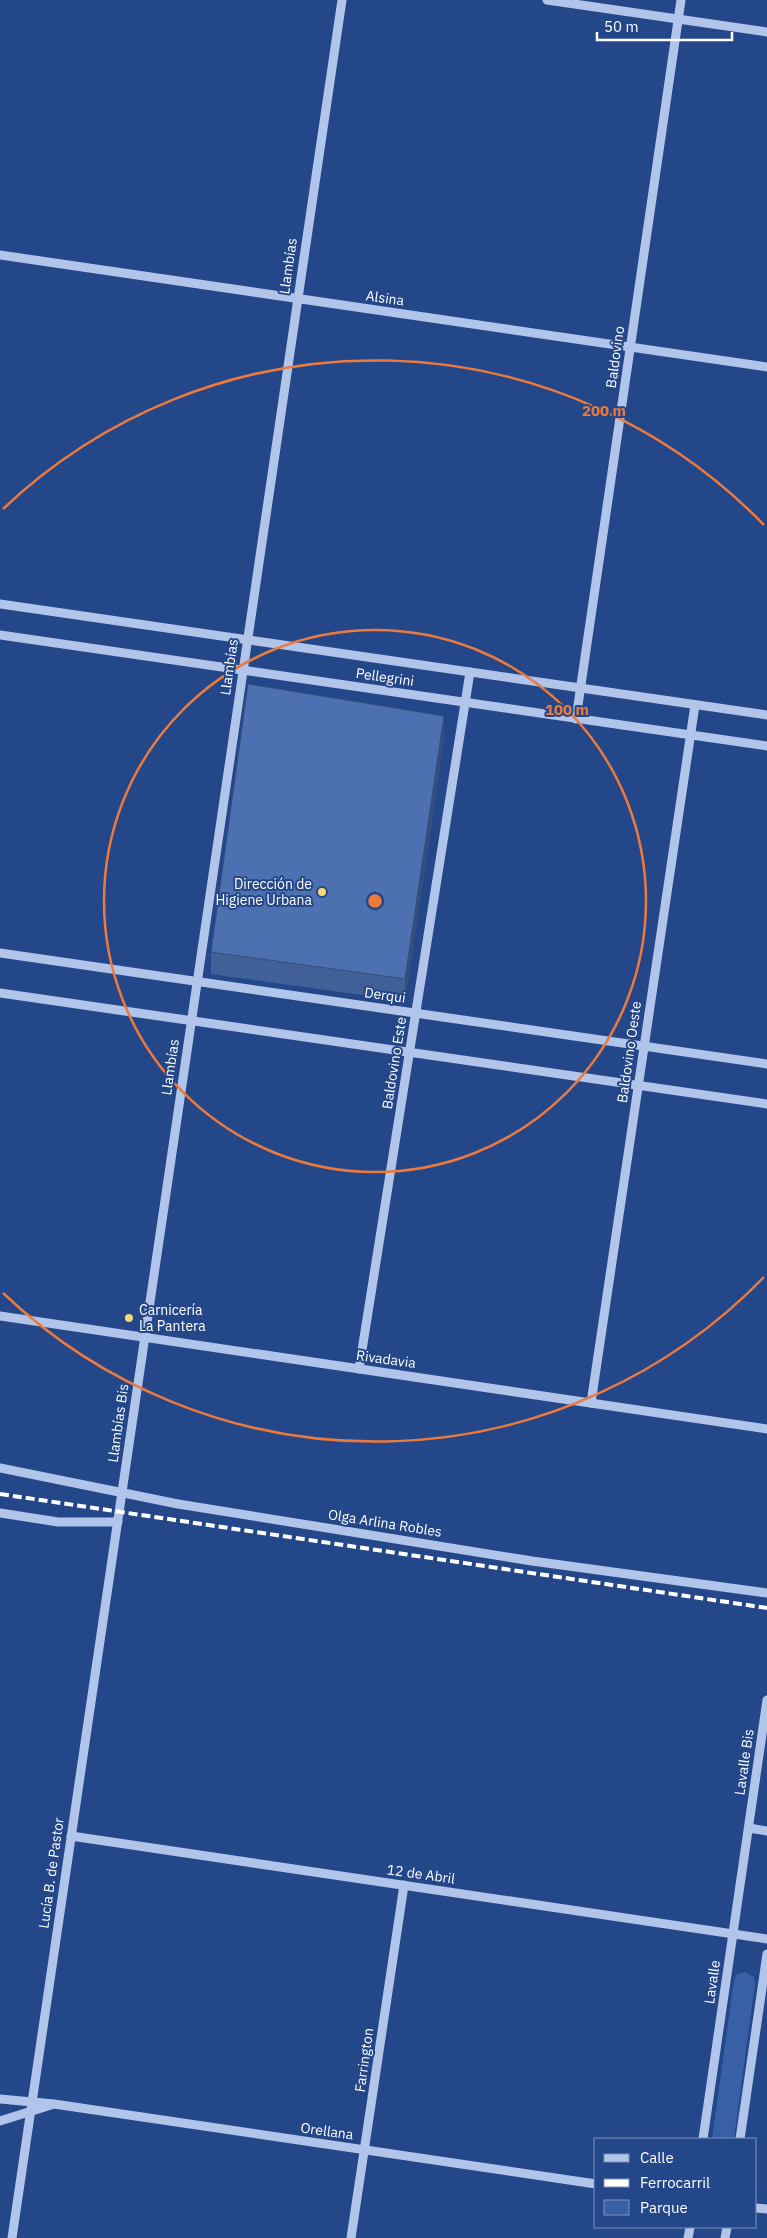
<svg xmlns="http://www.w3.org/2000/svg" width="767" height="2238" viewBox="0 0 767 2238" font-family="'IBM Plex Sans',sans-serif">
  <style>
    .green { fill: #3960a6 }
    .lines { fill: none; stroke-linecap: round; stroke-linejoin: round }
    .minor { stroke: #b1c5ea; stroke-width: 9 }
    .rail { stroke: #fff; stroke-width: 4; stroke-dasharray: 9 4; stroke-linecap: butt }
    .wall { fill: #426098 }
    .shaded-wall { fill: #364e7c }
    .building { fill: #4d70b1; stroke: #364e7c }
    .ring { fill: none; stroke: #ed7a3d; stroke-width: 2.5 }
    .poi-dot { fill: #f4da74; stroke: #244789; stroke-width: 2 }
    .labels { text-anchor: middle; stroke-width: 4; stroke-linejoin: round; paint-order: stroke }
    .street-label { font-size: 14px; fill: #fff; stroke: #244789 }
    .poi-label { font-size: 14px; fill: #fff; stroke: #244789; text-anchor: end }
    .centre { fill: #ed7a3d; stroke: #244789; stroke-width: 2.5 }
    .ring-label { font-size: 15px; text-anchor: middle; font-weight: bold; fill: #ed7a3d; stroke: #244789; stroke-width: 4; stroke-linejoin: round; paint-order: stroke }
  </style>
  <rect width="100%" height="100%" fill="#244789"/>
  <path class="green" d="M745,1972L754,1977L755,1984L734,2139H712L734,1980L737,1974Z"/>
  <g class="lines">
    <g class="minor">
      <path d="M547,0L767,32"/>
      <path d="M0,255L767,367"/>
      <path d="M0,604L767,715"/>
      <path d="M0,635L767,746"/>
      <path d="M576,719L681,0"/>
      <path d="M0,953L767,1064"/>
      <path d="M0,993L767,1104"/>
      <path d="M0,1316L767,1429"/>
      <path d="M359,1369L470,672"/>
      <path d="M591,1403L695,705"/>
      <path d="M0,1468L178,1504L532,1561L767,1593"/>
      <path d="M0,1513L58,1522H118"/>
      <path d="M749,1828L767,1831"/>
      <path d="M71,1836L767,1939"/>
      <path d="M0,2099L54,2104L596,2184"/>
      <path d="M0,2121L51,2105"/>
      <path d="M703,2139L767,1700"/>
      <path d="M740,2139L767,1954"/>
      <path d="M756,2208L767,2209"/>
      <path d="M12,2238L342,0"/>
      <path d="M351,2238L404,1885"/>
      <path d="M688,2238L690,2227"/>
      <path d="M725,2238L727,2227"/>
    </g>
    <path class="rail" d="M0,1494L767,1608"/>
  </g>
  <path class="wall" d="M444,738L405,1001L211,974V952Z"/>
  <path class="shaded-wall" d="M444,716V738L405,1001V979Z"/>
  <path class="building" d="M248,684L444,716L405,979L211,952Z"/>
  <g class="ring">
    <circle cx="375" cy="901" r="271"/>
    <path d="M764 1277A541 541 0 0 1 3 1293M3 509A541 541 0 0 1 764 525"/>
  </g>
  <g class="poi-dot">
    <circle cx="322" cy="892" r="5"/>
    <circle cx="129" cy="1318" r="5"/>
  </g>
  <g class="labels">
    <g class="street-label">
      <text transform="translate(288 266) rotate(-82)" y="5">Llambías</text>
      <text transform="translate(385 298) rotate(8)" y="5">Alsina</text>
      <text transform="translate(615 357) rotate(-82)" y="5">Baldovino</text>
      <text transform="translate(229 667) rotate(-82)" y="5">Llambías</text>
      <text transform="translate(385 677) rotate(8)" y="5">Pellegrini</text>
      <text transform="translate(385 995) rotate(8)" y="5">Derqui</text>
      <text transform="translate(629 1052) rotate(-82)" y="5">Baldovino Oeste</text>
      <text transform="translate(394 1063) rotate(-81)" y="5">Baldovino Este</text>
      <text transform="translate(170 1067) rotate(-82)" y="5">Llambías</text>
      <text transform="translate(386 1359) rotate(8)" y="5">Rivadavia</text>
      <text transform="translate(118 1423) rotate(-82)" y="5">Llambías Bis</text>
      <text transform="translate(385 1523) rotate(9)" y="5">Olga Arlina Robles</text>
      <text transform="translate(744 1762) rotate(-82)" y="5">Lavalle Bis</text>
      <text transform="translate(51 1873) rotate(-82)" y="5">Lucía B. de Pastor</text>
      <text transform="translate(421 1874) rotate(8)" y="5">12 de Abril</text>
      <text transform="translate(712 1982) rotate(-82)" y="5">Lavalle</text>
      <text transform="translate(364 2060) rotate(-82)" y="5">Farrington</text>
      <text transform="translate(327 2131) rotate(8)" y="5">Orellana</text>
    </g>
    <g class="poi-label">
      <text x="312" y="889">Dirección de<tspan x="312" dy="16">Higiene Urbana</tspan></text>
      <text x="139" y="1315" text-anchor="start">Carnicería<tspan x="139" dy="16">La Pantera</tspan></text>
    </g>
  </g>
  <circle cx="375" cy="901" r="8" class="centre"/>
  <g class="ring-label">
    <text x="604" y="416">200 m</text>
    <text x="567" y="715">100 m</text>
  </g>
  <rect x="594" y="2138" width="162" height="90" fill="#244789" stroke="#7c91b8"/>
  <rect x="604" y="2154" width="25" height="8" fill="#b1c5ea" stroke="#7c91b8"/>
  <text x="640" y="2163" font-size="15" fill="#ffffff">Calle</text>
  <rect x="604" y="2179" width="25" height="8" fill="#ffffff" stroke="#7c91b8"/>
  <text x="640" y="2188" font-size="15" fill="#ffffff">Ferrocarril</text>
  <rect x="604" y="2200" width="25" height="15" fill="#3960a6" stroke="#7c91b8"/>
  <text x="640" y="2213" font-size="15" fill="#ffffff">Parque</text>
  <path d="M597 32v8h135v-8" fill="none" stroke="#ffffff" stroke-width="2.5"/>
  <text x="604" y="32" font-size="15" fill="#ffffff" stroke="#244789" stroke-width="4" paint-order="stroke">50 m</text>
</svg>
